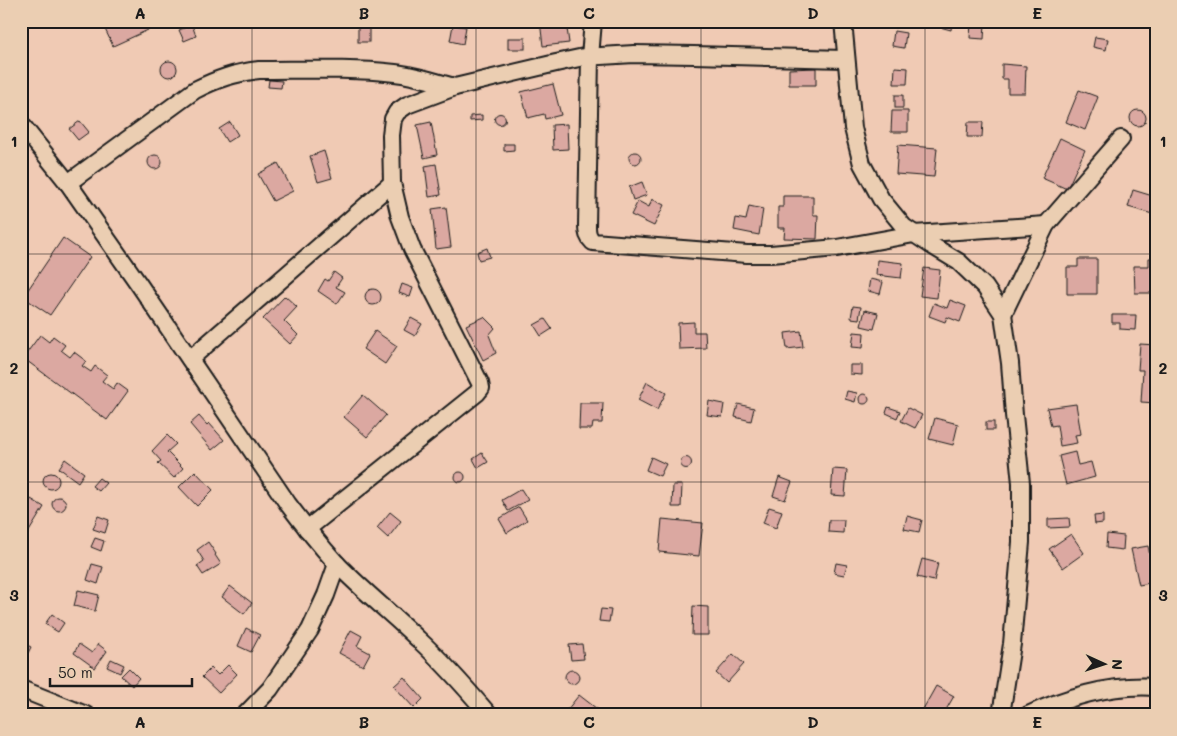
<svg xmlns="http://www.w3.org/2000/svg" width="1177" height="736" viewBox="0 0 1177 736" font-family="Mali,sans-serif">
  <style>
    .building { fill: #dba8a1; stroke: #1c1c1c }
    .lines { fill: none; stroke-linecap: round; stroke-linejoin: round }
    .street-casing { stroke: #1c1c1c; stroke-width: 20 }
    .street { stroke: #ebceb2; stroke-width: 16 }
    .grid { fill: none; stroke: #1c1c1c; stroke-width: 1; stroke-opacity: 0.55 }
    .neatline { fill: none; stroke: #1c1c1c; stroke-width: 2 }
    .grid-label { font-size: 16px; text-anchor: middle; font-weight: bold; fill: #1c1c1c }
  </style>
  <rect width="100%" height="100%" fill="#f0cab4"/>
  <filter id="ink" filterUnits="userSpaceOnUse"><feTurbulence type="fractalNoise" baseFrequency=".02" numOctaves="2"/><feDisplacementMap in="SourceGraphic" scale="10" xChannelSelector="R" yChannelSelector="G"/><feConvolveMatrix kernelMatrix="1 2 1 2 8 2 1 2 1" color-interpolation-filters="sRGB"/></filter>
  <g filter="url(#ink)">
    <g class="building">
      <path d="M116,21H144L148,30L113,46L104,27Z"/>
      <path d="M540,21H566L569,43L543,46Z"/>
      <path d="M937,21H952L951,30L936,26Z"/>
      <path d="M971,22L985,23L984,39L970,38Z"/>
      <path d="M192,25L196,36L184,41L179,30Z"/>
      <path d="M453,25L466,27L463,44L450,41Z"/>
      <rect x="358" y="27" width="11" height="15"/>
      <path d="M894,31L906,33L904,48L892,46Z"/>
      <path d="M1095,37L1108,39L1106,50L1093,47Z"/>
      <rect x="508" y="38" width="17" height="11"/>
      <circle cx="169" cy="69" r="8"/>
      <path d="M1002,64L1026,66L1025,93H1008V79H1002Z"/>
      <path d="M895,67L908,68L907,84H894Z"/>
      <path d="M816,68V85H789V69Z"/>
      <path d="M269,80L282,81L281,88L268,87Z"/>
      <path d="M553,84L561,115L545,119L544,114L528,118L521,92Z"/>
      <path d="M1079,90L1098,97L1085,130L1066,122Z"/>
      <rect x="895" y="95" width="8" height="13"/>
      <circle cx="1138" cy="118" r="8"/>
      <path d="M892,111H908V132H891Z"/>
      <circle cx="500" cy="119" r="5.5"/>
      <path d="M482,115V120L470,121V116Z"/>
      <path d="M80,121L89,132L78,140L69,129Z"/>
      <path d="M230,122L238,135L227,142L219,129Z"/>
      <path d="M431,122L437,155L424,158L417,125Z"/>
      <path d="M968,122H983L982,137H967Z"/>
      <path d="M567,124L568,149L553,150L552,125Z"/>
      <path d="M1060,138L1085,150L1067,189L1042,178Z"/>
      <path d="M504,144H514V150L504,151Z"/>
      <path d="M898,145L937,148L934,177L896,174Z"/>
      <path d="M324,151L332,178L318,182L310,156Z"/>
      <circle cx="635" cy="158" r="6"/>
      <circle cx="155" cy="162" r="7"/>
      <path d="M278,163L293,191L273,201L258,174Z"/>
      <path d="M436,164L441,195L429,197L425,166Z"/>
      <path d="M642,182L647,195L633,200L629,187Z"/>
      <path d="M1133,190L1156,197V215L1128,207Z"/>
      <path d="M783,196H813V215H818L817,239L784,238L785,228H778V207H783Z"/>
      <path d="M652,199L664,205L654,226L631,215L638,201L649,207Z"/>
      <path d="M749,206L763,209L759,235L734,230L736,218L746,220Z"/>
      <path d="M446,207L451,247L436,249L432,209Z"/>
      <path d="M63,238L90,257L50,315L23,297Z"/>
      <path d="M487,248L490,257L479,260L477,252Z"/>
      <path d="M1149,258H1156V293H1135L1134,266H1149Z"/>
      <path d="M1078,259H1097V294H1067V267H1078Z"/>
      <path d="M877,260L903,263L901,278L876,275Z"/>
      <path d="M924,268L940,270L937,298L920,296Z"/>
      <path d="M334,272L342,278L336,287L345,292L337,304L318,291L325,279L328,281Z"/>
      <path d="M870,279L883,282L880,294L868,291Z"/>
      <path d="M402,284L413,288L410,297L399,293Z"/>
      <circle cx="373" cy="297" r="8"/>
      <path d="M285,296L297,307L284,321L298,335L290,344L263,319Z"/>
      <path d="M950,300L966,306L960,322L947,317L945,322L929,316L934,303L947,308Z"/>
      <path d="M853,306L861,307L859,319L851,318Z"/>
      <path d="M865,310L878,313L874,329L861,326Z"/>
      <path d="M1112,315H1136L1135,330L1120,329V323H1112Z"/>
      <path d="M484,317L495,328L489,335L496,353L483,360L466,325Z"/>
      <path d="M411,318L422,324L415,336L404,330Z"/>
      <path d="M545,319L552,329L541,336L534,325Z"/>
      <path d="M694,322V332H705L706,348L679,349L678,323Z"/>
      <path d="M375,331L397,346L385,364L363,349Z"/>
      <path d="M801,331L803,347L787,349L785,333Z"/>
      <path d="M854,332L864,333L863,348L852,347Z"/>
      <path d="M40,335L49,342L53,336L65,345L61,350L70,357L74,352L86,361L82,366L91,372L95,366L107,375L102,381L113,389L117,383L128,391L107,420L23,358Z"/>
      <path d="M1140,344L1156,345V403L1141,402L1143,370H1138Z"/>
      <path d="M850,365H862V375L850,374Z"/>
      <path d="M647,382L666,393L657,410L638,400Z"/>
      <path d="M847,391L857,393L855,402L845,399Z"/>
      <circle cx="864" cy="399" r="5"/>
      <path d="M363,395L386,415L367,437L344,417Z"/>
      <path d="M709,401L724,404L722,417L707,415Z"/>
      <path d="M580,403H603L602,423H593L592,429H579Z"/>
      <path d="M738,404L754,408L751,421L735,417Z"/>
      <path d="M1076,404L1081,434L1075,435L1077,443L1060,446L1057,425L1051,426L1047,408Z"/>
      <path d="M888,407L900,411L897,418L886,413Z"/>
      <path d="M908,408L922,415L915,428L901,421Z"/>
      <path d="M199,416L207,425L209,423L224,440L212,450L190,424Z"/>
      <path d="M935,418L958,424L953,445L929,439Z"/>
      <rect x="986" y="422" width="8" height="8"/>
      <path d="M167,435L176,444L167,452L183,468L174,478L158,463L161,461L152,451Z"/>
      <path d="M1075,452L1078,465L1091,462L1095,477L1066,485L1059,456Z"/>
      <path d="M482,453L488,462L478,468L473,459Z"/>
      <path d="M651,457L666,464L660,476L646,470Z"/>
      <circle cx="686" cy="463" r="5.5"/>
      <path d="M65,459L84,473L78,482L59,468Z"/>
      <path d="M833,469L847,470L845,496L831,495Z"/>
      <path d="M195,471L213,490L197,506L179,487Z"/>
      <circle cx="460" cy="477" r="5"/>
      <circle cx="51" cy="481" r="8"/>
      <path d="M779,477L792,482L785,500L773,496Z"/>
      <path d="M99,478L106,483L99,491L92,486Z"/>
      <path d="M673,485H682L681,507H672Z"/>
      <path d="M521,489L528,500L508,511L502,500Z"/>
      <circle cx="59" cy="504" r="7"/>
      <path d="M31,499L44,507L25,538L21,535V514Z"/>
      <path d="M519,507L527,520L507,533L499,519Z"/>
      <path d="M769,507L782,511L776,528L763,523Z"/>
      <path d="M390,512L401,521L388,538L377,528Z"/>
      <path d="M1103,515V523L1095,524L1094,516Z"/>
      <path d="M98,516L109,520L105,533L93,529Z"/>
      <path d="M907,516L922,520L919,532L904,529Z"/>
      <path d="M1069,518L1070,527L1048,528V519Z"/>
      <path d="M662,519L703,523L699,556L659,552Z"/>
      <path d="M829,520H844L843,533L828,532Z"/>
      <path d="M1071,534L1084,553L1063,568L1049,549Z"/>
      <path d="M1107,534L1124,536L1123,550L1106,548Z"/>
      <path d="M95,538L104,541L101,551L91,547Z"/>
      <path d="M208,542L216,554L215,555L221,564L203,575L197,566L204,561L197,550Z"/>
      <path d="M1148,546L1155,582L1139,585L1131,549Z"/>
      <path d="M922,559L938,563L934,581L917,577Z"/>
      <path d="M836,563L847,565L844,575L834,573Z"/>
      <path d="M92,564L103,567L98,584L87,580Z"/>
      <path d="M230,586L252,603L244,614L222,597Z"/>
      <path d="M78,590L99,595L95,611L74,606Z"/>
      <path d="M693,606L708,607V635H692Z"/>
      <path d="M601,609L611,610L609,622L599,621Z"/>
      <path d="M52,614L64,623L58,632L45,624Z"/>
      <path d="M246,628L260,635L251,652L238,646Z"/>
      <path d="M351,630L362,636L357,646L370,653L363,666L339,653Z"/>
      <path d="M21,642L31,647L28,653L21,650Z"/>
      <path d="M79,644L92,653L98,644L107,651L95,668L74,653Z"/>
      <path d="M582,644L584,659L571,660L569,645Z"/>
      <path d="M733,654L744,664L727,683L716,673Z"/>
      <path d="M111,659L124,665L120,673L107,667Z"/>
      <path d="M228,665L237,674L219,693L202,677L211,668L218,675Z"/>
      <path d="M129,668L139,678L132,686L121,676Z"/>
      <circle cx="572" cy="677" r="7"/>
      <path d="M404,677L423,699L414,708L394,686Z"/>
      <path d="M936,686L954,696L943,715H928L922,711Z"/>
      <path d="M579,695L601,712L599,715H563Z"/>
      <path d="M366,710L368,715H357Z"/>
    </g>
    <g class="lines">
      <g class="street-casing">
        <g id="street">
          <path d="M593,21L590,57L587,226C587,233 588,237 593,242L747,254H771L837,248L914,234L1046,225"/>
          <path d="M843,21L853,128L862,164L881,199L904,227L931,245L959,262L985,287L1003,314L1010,363L1014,415L1021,483V542L1012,644L1001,715"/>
          <path d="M21,124L68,183L138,283L288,504C303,524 319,544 336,563C362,590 391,613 418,639C443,662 466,688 489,715"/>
          <path d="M68,183L195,90C217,79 234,73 259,70C304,70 350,68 395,73C415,75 435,82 455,87"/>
          <path d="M1003,314L1046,225L1121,139"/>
          <path d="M190,359L392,183"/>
          <path d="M307,529L477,393L481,388L480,383L412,249L400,217L392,183L391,135L393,119L397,112L407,105L455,87L556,63L584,57L634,54L694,55L845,59"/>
          <path d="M21,689L86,715"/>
          <path d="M245,715L270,689L310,630L326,595L337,564"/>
          <path d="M1028,715C1067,697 1112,684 1156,687"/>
        </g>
      </g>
      <use href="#street" class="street"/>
    </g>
  </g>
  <path class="grid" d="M252,21V715M476,21V715M701,21V715M925,21V715M21,254H1156M21,482H1156"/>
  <rect width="1177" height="736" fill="none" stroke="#ebceb2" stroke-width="55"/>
  <g transform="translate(1104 664) rotate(93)" stroke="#ebceb2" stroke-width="4" paint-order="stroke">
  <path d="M0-4L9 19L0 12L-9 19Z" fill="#1c1c1c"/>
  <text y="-8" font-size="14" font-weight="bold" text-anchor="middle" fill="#1c1c1c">N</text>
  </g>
  <path d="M50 678v8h142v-8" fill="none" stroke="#1c1c1c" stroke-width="2.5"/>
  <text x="58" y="678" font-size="15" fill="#1c1c1c" stroke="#ebceb2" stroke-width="4" paint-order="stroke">50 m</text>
  <rect x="28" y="28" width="1122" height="680" class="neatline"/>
  <g class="grid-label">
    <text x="140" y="19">A</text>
    <text x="364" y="19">B</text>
    <text x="589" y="19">C</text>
    <text x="813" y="19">D</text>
    <text x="1037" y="19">E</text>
    <text x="14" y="147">1</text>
    <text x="1163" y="147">1</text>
    <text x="14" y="374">2</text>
    <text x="1163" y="374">2</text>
    <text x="14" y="601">3</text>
    <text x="1163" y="601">3</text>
    <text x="140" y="728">A</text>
    <text x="364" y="728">B</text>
    <text x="589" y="728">C</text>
    <text x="813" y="728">D</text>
    <text x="1037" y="728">E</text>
  </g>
</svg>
